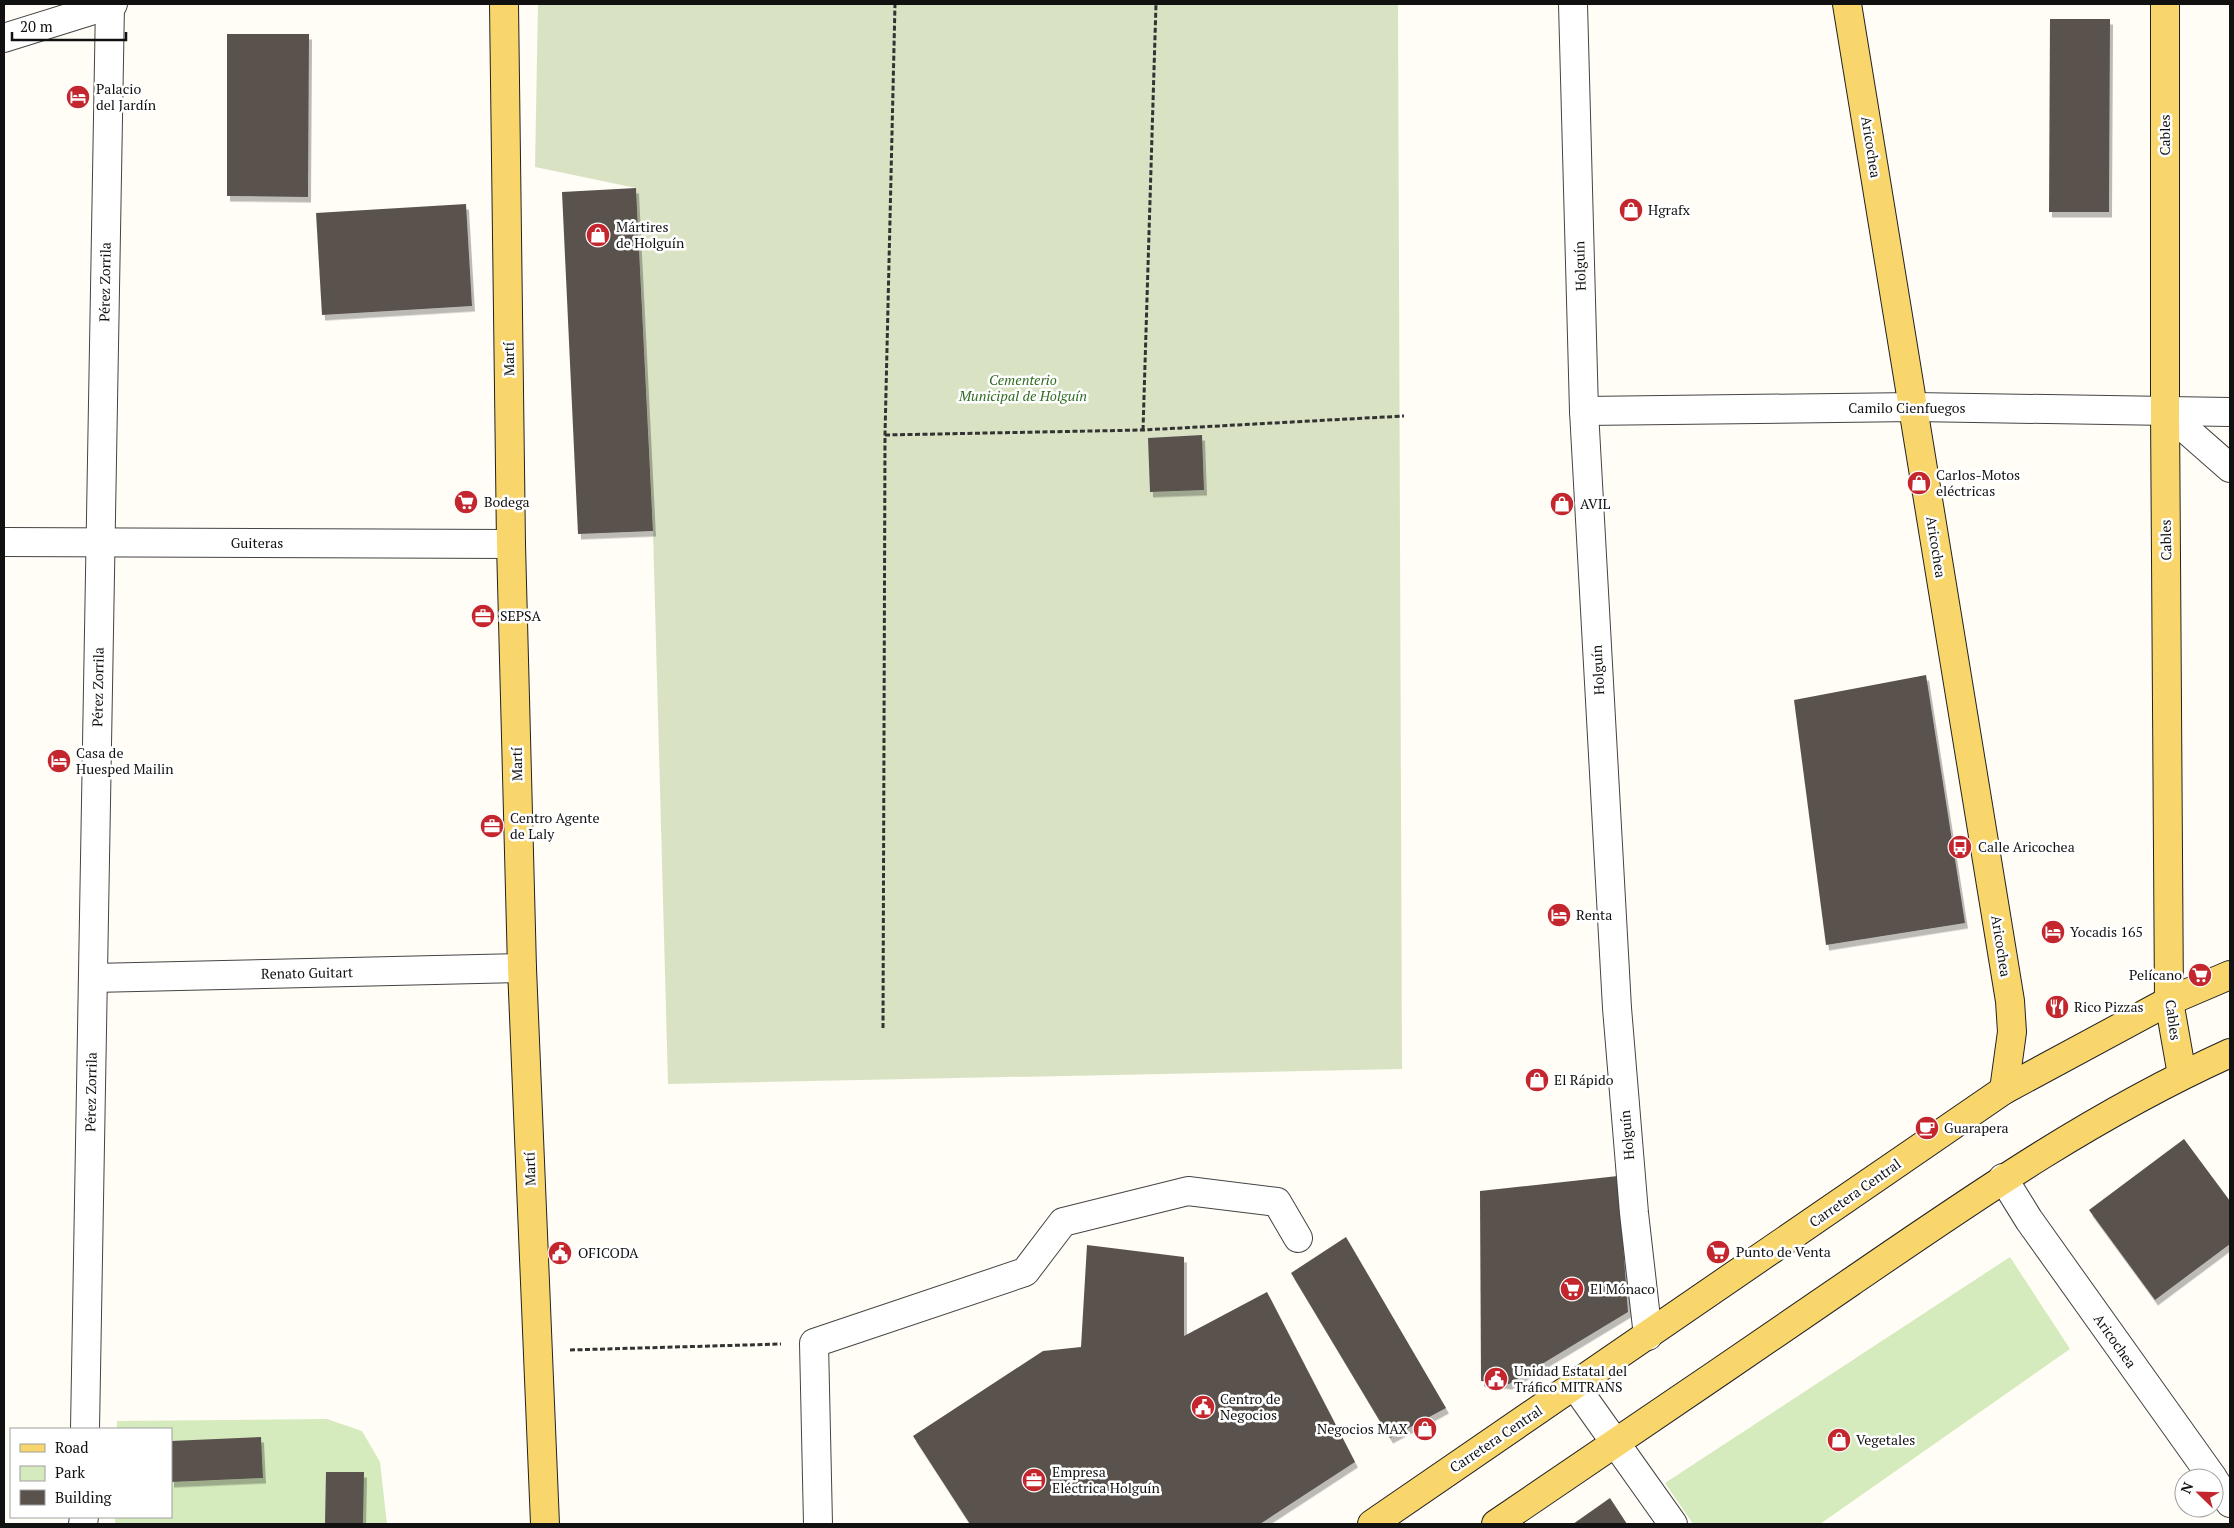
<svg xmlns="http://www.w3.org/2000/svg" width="2234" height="1528" viewBox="0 0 2234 1528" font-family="'PT Serif',serif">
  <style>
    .green { fill: #d5ebbd }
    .cemetery { fill: #d9e3c4 }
    .building { fill: #5a524d; filter: url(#shadow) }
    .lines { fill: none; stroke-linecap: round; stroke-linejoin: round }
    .minor-casing { stroke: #444; stroke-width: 30 }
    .major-casing { stroke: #222; stroke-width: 30 }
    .path { stroke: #333; stroke-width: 3; stroke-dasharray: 5 2.5; stroke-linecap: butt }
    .minor { stroke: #fff; stroke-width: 28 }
    .major { stroke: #f9d66b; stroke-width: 28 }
    .labels { text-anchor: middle; stroke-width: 5; stroke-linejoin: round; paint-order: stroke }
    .poi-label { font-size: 14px; fill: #111; stroke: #fff; text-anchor: start }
    .street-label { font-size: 14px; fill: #111; stroke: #fff }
    .park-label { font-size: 14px; font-style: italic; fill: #2f6b1f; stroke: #fff }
  </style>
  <defs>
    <filter id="shadow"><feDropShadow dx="3" dy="5.5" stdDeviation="0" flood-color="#0004"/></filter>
  </defs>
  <rect width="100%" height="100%" fill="#fffdf5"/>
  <g class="green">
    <path d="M2010,1257L2070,1349L1820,1524H1693L1665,1483Z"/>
    <path d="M327,1419L362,1431L380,1462L387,1524H115V1517H171V1429H117V1421Z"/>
  </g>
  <path class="cemetery" d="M538,4H1398L1402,1069L668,1084L653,531L636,188L535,167Z"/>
  <g class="building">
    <path d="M2050,19H2110L2109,212H2049Z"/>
    <path d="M227,34H309L308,197L227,196Z"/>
    <path d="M636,188L653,531L578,534L562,192Z"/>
    <path d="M466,204L472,306L322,315L316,213Z"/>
    <path d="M1202,435L1204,490L1150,492L1148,438Z"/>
    <path d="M1926,675L1965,923L1826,945L1794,700Z"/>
    <path d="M2184,1139L2230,1201V1244L2155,1300L2089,1210Z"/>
    <path d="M1618,1176L1628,1312L1509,1384L1481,1381L1480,1191Z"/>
    <path d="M1346,1237L1446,1408L1390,1438L1291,1273Z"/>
    <path d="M1087,1245L1184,1257V1336L1267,1292L1355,1462L1260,1524H970L913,1436L1043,1351L1081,1347Z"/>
    <path d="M261,1437L263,1478L171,1482V1441Z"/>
    <path d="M326,1472H364L363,1524H325Z"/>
    <path d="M1610,1498L1627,1524H1573Z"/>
  </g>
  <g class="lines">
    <g class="minor-casing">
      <g id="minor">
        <path d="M1573,4L1584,411L1617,1008L1634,1213L1648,1336"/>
        <path d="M4,38L113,4"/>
        <path d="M1584,411L1914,407L2230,412"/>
        <path d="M2165,411L2230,468"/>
        <path d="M4,542L511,544"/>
        <path d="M93,978L522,968"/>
        <path d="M2003,1178L2029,1220L2213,1478"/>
        <path d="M1575,1386L1673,1524"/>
        <path d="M85,1429L110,4"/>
        <path d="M2214,1480L2230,1503"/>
        <path d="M83,1524L84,1517"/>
        <path d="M818,1524L814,1343L1025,1272L1063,1222L1188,1191L1277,1202L1298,1238"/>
      </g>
    </g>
    <g class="major-casing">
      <g id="major">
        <path d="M504,4L511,544L522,968L545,1524"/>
        <path d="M1847,4L2010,1001L2012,1032L2004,1090"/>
        <path d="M2165,4V411L2169,1001L2182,1075"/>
        <path d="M1372,1524L2004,1090L2169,1001L2230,975"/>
        <path d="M1496,1524C1614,1444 1733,1363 1851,1282C1975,1197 2093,1115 2230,1053"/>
      </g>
    </g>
    <g class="path">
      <path d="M1143,430L1156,4"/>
      <path d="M885,435L1143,430L1404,416"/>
      <path d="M883,1028L885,435L895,4"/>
      <path d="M570,1350L781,1344"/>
    </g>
    <use href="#minor" class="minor"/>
    <use href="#major" class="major"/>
  </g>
  <defs>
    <g id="hotel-disc" transform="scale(1.25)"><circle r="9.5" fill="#c4262e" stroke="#fff"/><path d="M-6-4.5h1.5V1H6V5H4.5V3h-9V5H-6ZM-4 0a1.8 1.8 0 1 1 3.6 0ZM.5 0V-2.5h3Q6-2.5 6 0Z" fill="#fff"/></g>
    <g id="shop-disc" transform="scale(1.25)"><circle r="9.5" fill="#c4262e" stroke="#fff"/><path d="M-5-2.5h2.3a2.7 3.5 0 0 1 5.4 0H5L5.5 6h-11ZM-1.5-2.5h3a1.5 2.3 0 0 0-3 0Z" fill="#fff"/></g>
    <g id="supermarket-disc" transform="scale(1.25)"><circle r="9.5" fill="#c4262e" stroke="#fff"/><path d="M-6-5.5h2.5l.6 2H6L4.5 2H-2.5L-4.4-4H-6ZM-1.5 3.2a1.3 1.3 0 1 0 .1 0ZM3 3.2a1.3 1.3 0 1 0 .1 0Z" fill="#fff"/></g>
    <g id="office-disc" transform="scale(1.25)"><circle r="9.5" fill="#c4262e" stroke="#fff"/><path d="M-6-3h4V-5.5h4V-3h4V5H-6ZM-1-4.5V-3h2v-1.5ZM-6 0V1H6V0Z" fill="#fff"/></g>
    <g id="bus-disc" transform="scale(1.25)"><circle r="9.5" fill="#c4262e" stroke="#fff"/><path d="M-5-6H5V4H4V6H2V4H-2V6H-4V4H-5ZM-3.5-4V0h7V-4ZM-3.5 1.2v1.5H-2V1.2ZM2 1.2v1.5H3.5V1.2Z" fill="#fff"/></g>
    <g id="restaurant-disc" transform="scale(1.25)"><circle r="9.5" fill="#c4262e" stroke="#fff"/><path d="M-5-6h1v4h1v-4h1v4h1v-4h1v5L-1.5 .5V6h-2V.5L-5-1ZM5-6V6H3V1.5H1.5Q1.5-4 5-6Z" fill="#fff"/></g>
    <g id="cafe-disc" transform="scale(1.25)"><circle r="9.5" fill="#c4262e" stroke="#fff"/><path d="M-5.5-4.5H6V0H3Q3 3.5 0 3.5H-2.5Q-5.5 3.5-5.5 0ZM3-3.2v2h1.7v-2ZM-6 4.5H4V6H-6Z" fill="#fff"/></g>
    <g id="civic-disc" transform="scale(1.25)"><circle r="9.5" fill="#c4262e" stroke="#fff"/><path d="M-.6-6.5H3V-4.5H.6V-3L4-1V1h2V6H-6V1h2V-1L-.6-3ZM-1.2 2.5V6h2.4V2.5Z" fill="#fff"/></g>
  </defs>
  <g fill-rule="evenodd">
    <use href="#hotel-disc" x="78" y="97"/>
    <use href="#shop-disc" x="1631" y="210"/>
    <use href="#shop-disc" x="598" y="235"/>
    <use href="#shop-disc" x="1919" y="483"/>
    <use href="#supermarket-disc" x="466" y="502"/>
    <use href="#shop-disc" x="1562" y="504"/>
    <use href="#office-disc" x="483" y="616"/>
    <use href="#hotel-disc" x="59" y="761"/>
    <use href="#office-disc" x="492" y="826"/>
    <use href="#bus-disc" x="1960" y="847"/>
    <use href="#hotel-disc" x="1559" y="915"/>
    <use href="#hotel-disc" x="2053" y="932"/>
    <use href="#supermarket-disc" x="2200" y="975"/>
    <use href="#restaurant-disc" x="2057" y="1007"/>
    <use href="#shop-disc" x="1537" y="1080"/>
    <use href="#cafe-disc" x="1927" y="1128"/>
    <use href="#supermarket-disc" x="1718" y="1252"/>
    <use href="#civic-disc" x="560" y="1253"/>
    <use href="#supermarket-disc" x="1572" y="1289"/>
    <use href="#civic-disc" x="1496" y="1379"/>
    <use href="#civic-disc" x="1203" y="1407"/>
    <use href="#shop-disc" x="1425" y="1429"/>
    <use href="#shop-disc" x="1839" y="1440"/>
    <use href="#office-disc" x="1034" y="1480"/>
  </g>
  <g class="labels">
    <g class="poi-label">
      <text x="96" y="94">Palacio<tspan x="96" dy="16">del Jardín</tspan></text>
      <text x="1648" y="215">Hgrafx</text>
      <text x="616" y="232">Mártires<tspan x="616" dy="16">de Holguín</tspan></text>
      <text x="1936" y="480">Carlos-Motos<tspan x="1936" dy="16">eléctricas</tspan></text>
      <text x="484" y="507">Bodega</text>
      <text x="1580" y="509">AVIL</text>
      <text x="500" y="621">SEPSA</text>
      <text x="76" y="758">Casa de<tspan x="76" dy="16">Huesped Mailin</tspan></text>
      <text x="510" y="823">Centro Agente<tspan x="510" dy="16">de Laly</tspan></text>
      <text x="1978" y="852">Calle Aricochea</text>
      <text x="1576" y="920">Renta</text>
      <text x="2070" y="937">Yocadis 165</text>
      <text x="2182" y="980" text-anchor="end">Pelícano</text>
      <text x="2074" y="1012">Rico Pizzas</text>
      <text x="1554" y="1085">El Rápido</text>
      <text x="1944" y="1133">Guarapera</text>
      <text x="1736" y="1257">Punto de Venta</text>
      <text x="578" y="1258">OFICODA</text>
      <text x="1590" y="1294">El Mónaco</text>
      <text x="1514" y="1376">Unidad Estatal del<tspan x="1514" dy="16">Tráfico MITRANS</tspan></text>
      <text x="1220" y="1404">Centro de<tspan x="1220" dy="16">Negocios</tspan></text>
      <text x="1408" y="1434" text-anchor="end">Negocios MAX</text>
      <text x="1856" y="1445">Vegetales</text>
      <text x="1052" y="1477">Empresa<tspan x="1052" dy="16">Eléctrica Holguín</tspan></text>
    </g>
    <g class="street-label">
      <text transform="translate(2165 135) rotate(-90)" y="5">Cables</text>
      <text transform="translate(1871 147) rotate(81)" y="5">Aricochea</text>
      <text transform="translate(1580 266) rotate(-92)" y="5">Holguín</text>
      <text transform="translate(105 282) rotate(-89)" y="5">Pérez Zorrila</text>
      <text transform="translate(509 359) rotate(-91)" y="5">Martí</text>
      <text x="1907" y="413">Camilo Cienfuegos</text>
      <text transform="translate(2166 540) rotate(-91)" y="5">Cables</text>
      <text x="257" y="548">Guiteras</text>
      <text transform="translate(1936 547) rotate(81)" y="5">Aricochea</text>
      <text transform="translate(1598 670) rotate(-93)" y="5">Holguín</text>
      <text transform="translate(98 687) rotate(-89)" y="5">Pérez Zorrila</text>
      <text transform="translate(517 764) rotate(-91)" y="5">Martí</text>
      <text transform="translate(2001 946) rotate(81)" y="5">Aricochea</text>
      <text transform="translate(307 973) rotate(-1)" y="5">Renato Guitart</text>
      <text transform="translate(2173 1020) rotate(82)" y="5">Cables</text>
      <text transform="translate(91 1092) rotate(-89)" y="5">Pérez Zorrila</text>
      <text transform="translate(1627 1135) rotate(-95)" y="5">Holguín</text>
      <text transform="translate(530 1169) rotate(-92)" y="5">Martí</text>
      <text transform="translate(1855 1193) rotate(-35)" y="5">Carretera Central</text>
      <text transform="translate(2115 1341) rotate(55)" y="5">Aricochea</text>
      <text transform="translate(1496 1439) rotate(-34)" y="5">Carretera Central</text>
    </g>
    <g class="park-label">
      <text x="1023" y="385">Cementerio<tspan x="1023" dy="16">Municipal de Holguín</tspan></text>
    </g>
  </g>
  <rect width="2234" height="1528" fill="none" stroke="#111111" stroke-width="10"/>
  <rect x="10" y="1428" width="162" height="90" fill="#ffffff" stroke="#a0a0a0"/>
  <rect x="20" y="1444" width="25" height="8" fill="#f9d66b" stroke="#a0a0a0"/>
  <text x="55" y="1453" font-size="15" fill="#111111">Road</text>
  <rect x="20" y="1466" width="25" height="15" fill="#d5ebbd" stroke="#a0a0a0"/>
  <text x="55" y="1478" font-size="15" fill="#111111">Park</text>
  <rect x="20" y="1490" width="25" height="15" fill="#5a524d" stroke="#a0a0a0"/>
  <text x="55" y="1503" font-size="15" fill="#111111">Building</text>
  <g transform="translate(2199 1493) rotate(293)"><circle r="24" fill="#ffffff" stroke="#a0a0a0"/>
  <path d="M0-4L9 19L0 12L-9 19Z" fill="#c4262e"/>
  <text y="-8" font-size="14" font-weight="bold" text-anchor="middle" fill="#111111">N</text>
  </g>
  <path d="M12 32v8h114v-8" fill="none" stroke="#111111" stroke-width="2.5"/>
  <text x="20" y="32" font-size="15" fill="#111111" stroke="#ffffff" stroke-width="4" paint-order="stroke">20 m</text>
</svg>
